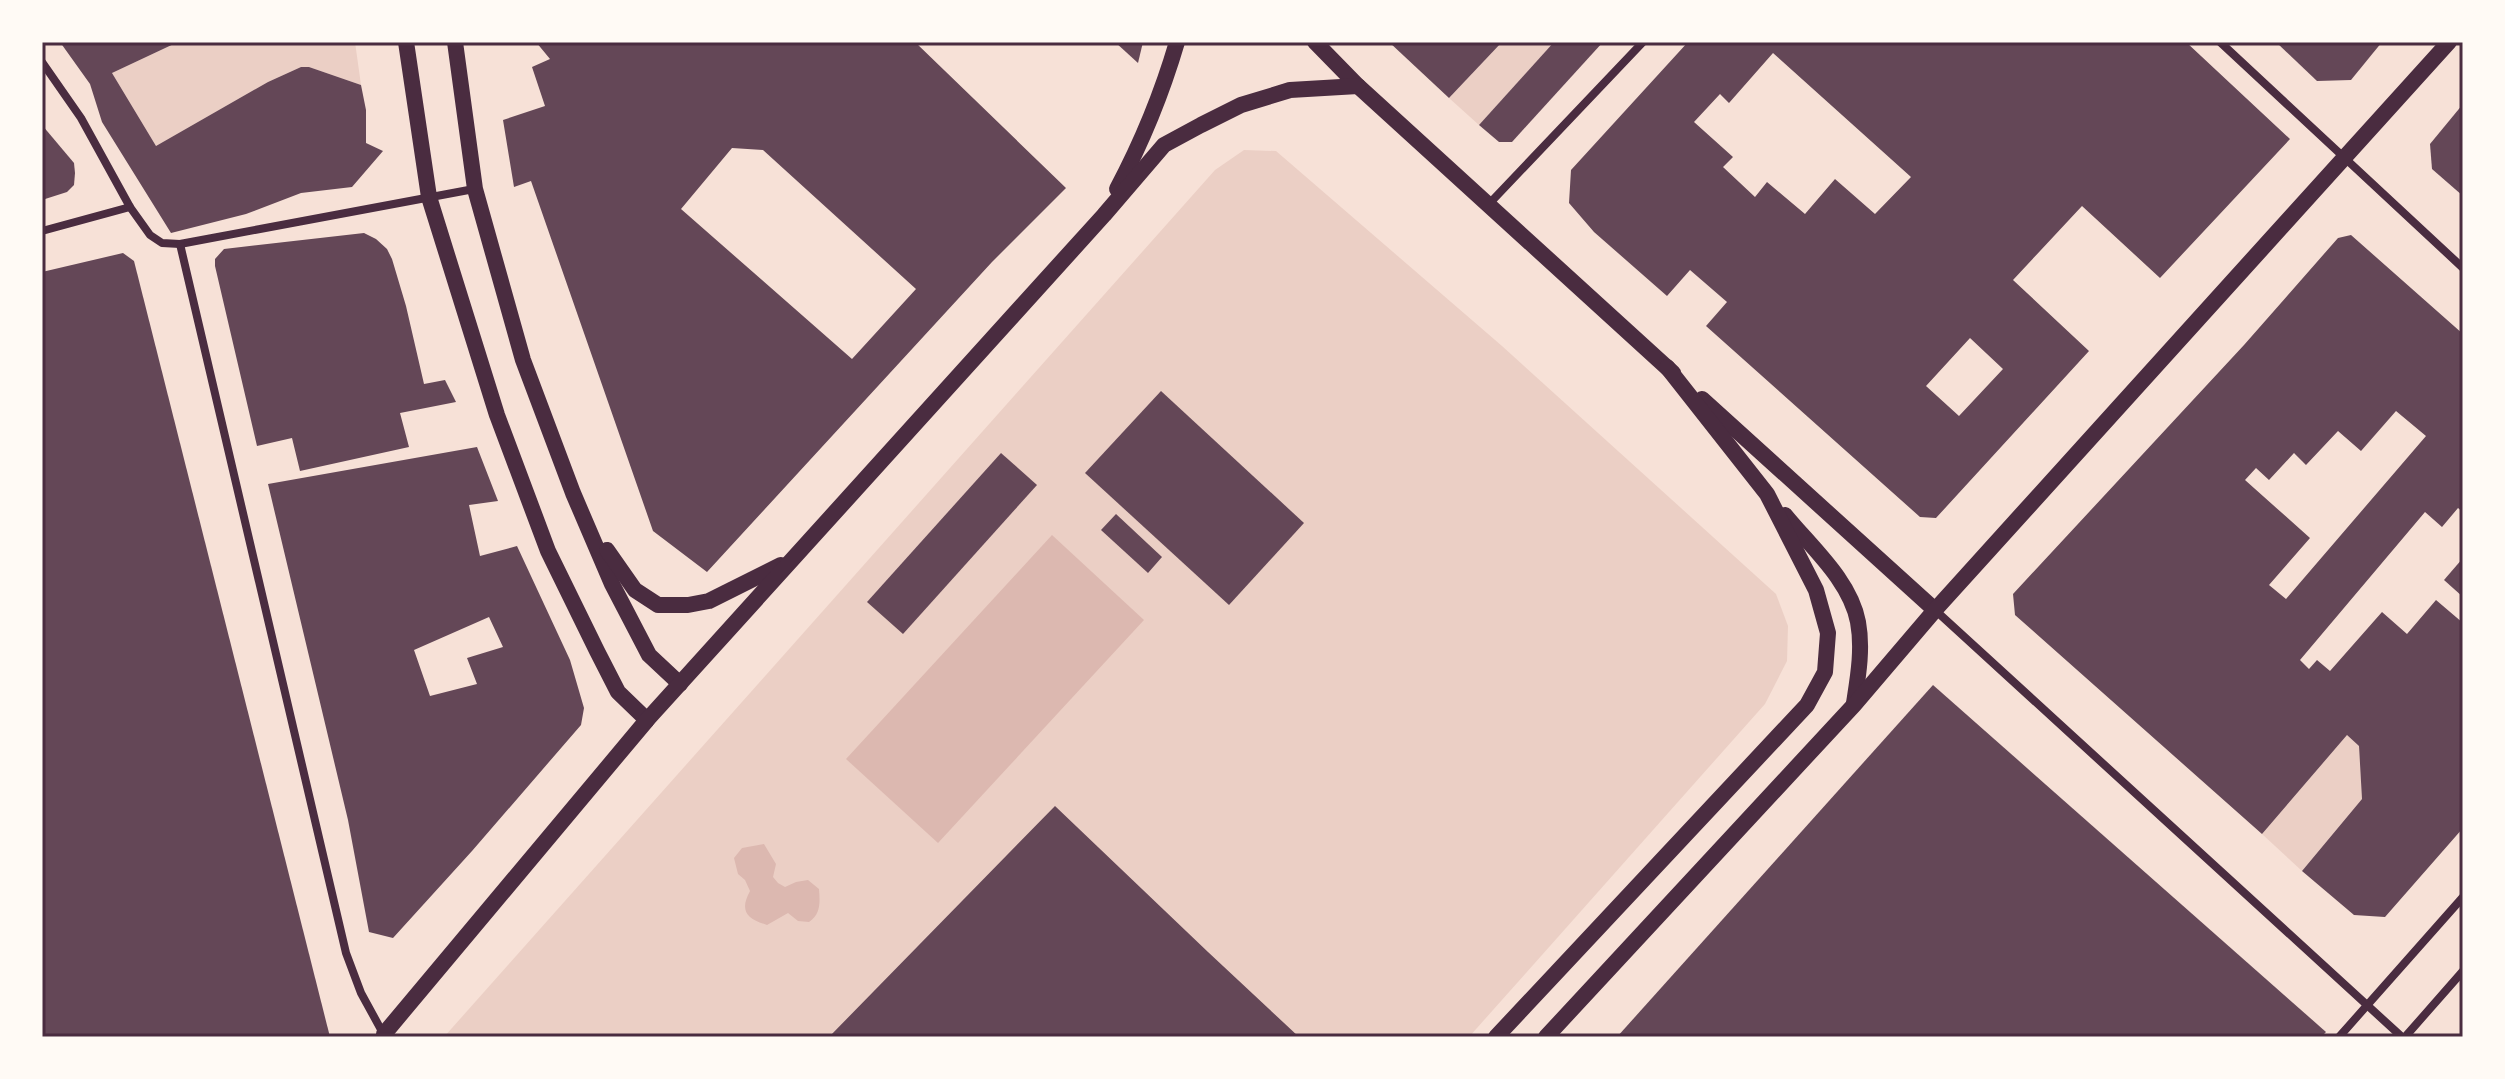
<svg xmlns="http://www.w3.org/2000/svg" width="2505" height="1079" viewBox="0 0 2505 1079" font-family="'Source Sans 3',sans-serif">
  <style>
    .green { fill: #ebcfc5 }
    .water { fill: #dcb8b0 }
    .building { fill: #644757; fill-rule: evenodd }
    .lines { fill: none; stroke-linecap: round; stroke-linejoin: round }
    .minor { stroke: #4a2c40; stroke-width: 8 }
    .secondary { stroke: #4a2c40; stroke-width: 16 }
    .neatline { fill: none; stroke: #4a2c40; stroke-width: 3 }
  </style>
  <rect width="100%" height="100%" fill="#f7e1d7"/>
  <g class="green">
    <path d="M178,42H355L361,85L309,67H301L268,82L156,146L112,73Z"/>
    <path d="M1502,42H1554L1479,125L1449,98Z"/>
    <path d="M1244,150L1276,151L1502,346L1776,594L1788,626L1787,661L1765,704L1469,1037H444L1215,170Z"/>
    <path d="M2347,735L2359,746L2362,799L2302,871L2262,834Z"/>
  </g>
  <g class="water">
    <path d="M1052,535L1144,620L938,843L846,759Z"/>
    <path d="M764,844L776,864L773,877L778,883L785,887L796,882L808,880L819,889C820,902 821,914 809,922L798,921L788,913L767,925C747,919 739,911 750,891L745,880L738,874L734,858L742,848Z"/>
  </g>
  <g class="building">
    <path d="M60,42H178L112,73L156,146L268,82L301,67H309L361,85L366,110V143L383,151L352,187L301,193L246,214L171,233L102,122L90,84Z"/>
    <path d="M536,42H915L1066,188L992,262L707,572L653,531L531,181L514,187L503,120L545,106L532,67L550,59ZM732,148L763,150L916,289L852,359L681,209Z"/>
    <path d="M1115,42H1143L1138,63Z"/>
    <path d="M1389,42H1502L1449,98Z"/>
    <path d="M1554,42H1603L1512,142H1499L1479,125Z"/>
    <path d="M1688,42H2186L2290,139L2160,278L2082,206L2013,280L2089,351L1936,518L1920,517L1706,326L1727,302L1690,270L1667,296L1594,232L1569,203L1571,170ZM1773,53L1911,177L1875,214L1835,179L1805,214L1767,182L1755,197L1723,167L1733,157L1694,122L1720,94L1729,103ZM1970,338L2003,369L1959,416L1926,386Z"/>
    <path d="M2276,42H2382L2351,80L2317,81Z"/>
    <path d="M2463,104V196L2432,169L2430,144Z"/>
    <path d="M42,125L74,163L75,173L74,185L67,192L42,200Z"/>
    <path d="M364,233L376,239L387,249L392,259L406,306L424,384L445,380L456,402L400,413L409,447L300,471L292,438L257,446L215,266V259L224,249Z"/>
    <path d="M2351,235L2463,334V512L2458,508L2442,527L2425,512L2300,660L2309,669L2317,660L2330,671L2382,612L2407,634L2436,600L2463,623V828L2385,917L2354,915L2302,871L2362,799L2359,746L2347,735L2262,834L2015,615L2013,594L2244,345L2338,238ZM2396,411L2426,436L2286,599L2269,585L2310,538L2245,480L2256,468L2269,480L2294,453L2306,465L2338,431L2361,451Z"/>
    <path d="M123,253L134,261L330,1037H42V272Z"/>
    <path d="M1161,391L1304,523L1229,605L1085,473Z"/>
    <path d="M477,447L498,501L469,505L480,556L517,546L570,660L584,708L581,725L472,851L393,938L369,932L348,820L268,484ZM489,617L503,647L467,658L477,684L430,696L414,650Z"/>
    <path d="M1001,453L1037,485L903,634L867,602Z"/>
    <path d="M1116,514L1162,557L1148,573L1101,530Z"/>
    <path d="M2463,558V597L2444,580Z"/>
    <path d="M1933,685L2326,1032L2321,1037H1617Z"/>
    <path d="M1055,806L1208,952L1299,1037H829Z"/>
  </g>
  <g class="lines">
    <g class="minor">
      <path d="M2220,42L2463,268"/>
      <path d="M42,62L81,118L130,207L150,235L162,243L180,244L474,189"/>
      <path d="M1488,205L1643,42"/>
      <path d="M42,231L130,207"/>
      <path d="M180,244L346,953L361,993L384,1035"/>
      <path d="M1935,610L2402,1037"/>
      <path d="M2339,1037L2463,897"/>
      <path d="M2405,1037L2463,971"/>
    </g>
    <g class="secondary">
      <path d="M406,42L429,197L497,415L548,551L597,651L618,692L647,720"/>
      <path d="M455,42L475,189L523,360L573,493L612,584L649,655L680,684"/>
      <path d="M1315,42L1358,86L1673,373"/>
      <path d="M1117,189C1142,142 1162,93 1177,42"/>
      <path d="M1702,399L1935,610"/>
      <path d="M1785,515C1811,547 1850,580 1858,622C1863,649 1858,677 1854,703"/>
      <path d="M607,550L635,590L658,605H688L709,601L781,565"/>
      <path d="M384,1037V1034L647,720L1104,215L1164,145L1201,125L1241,105L1290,90L1358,86"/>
      <path d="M1496,1037L1807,705L1825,672L1828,633L1816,590L1767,494L1667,367"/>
      <path d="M1546,1037L1854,705L1935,610L2449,42"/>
    </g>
  </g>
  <rect width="2505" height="1079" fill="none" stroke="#fffaf5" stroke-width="88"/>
  <rect x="44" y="44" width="2417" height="991" class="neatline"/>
</svg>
